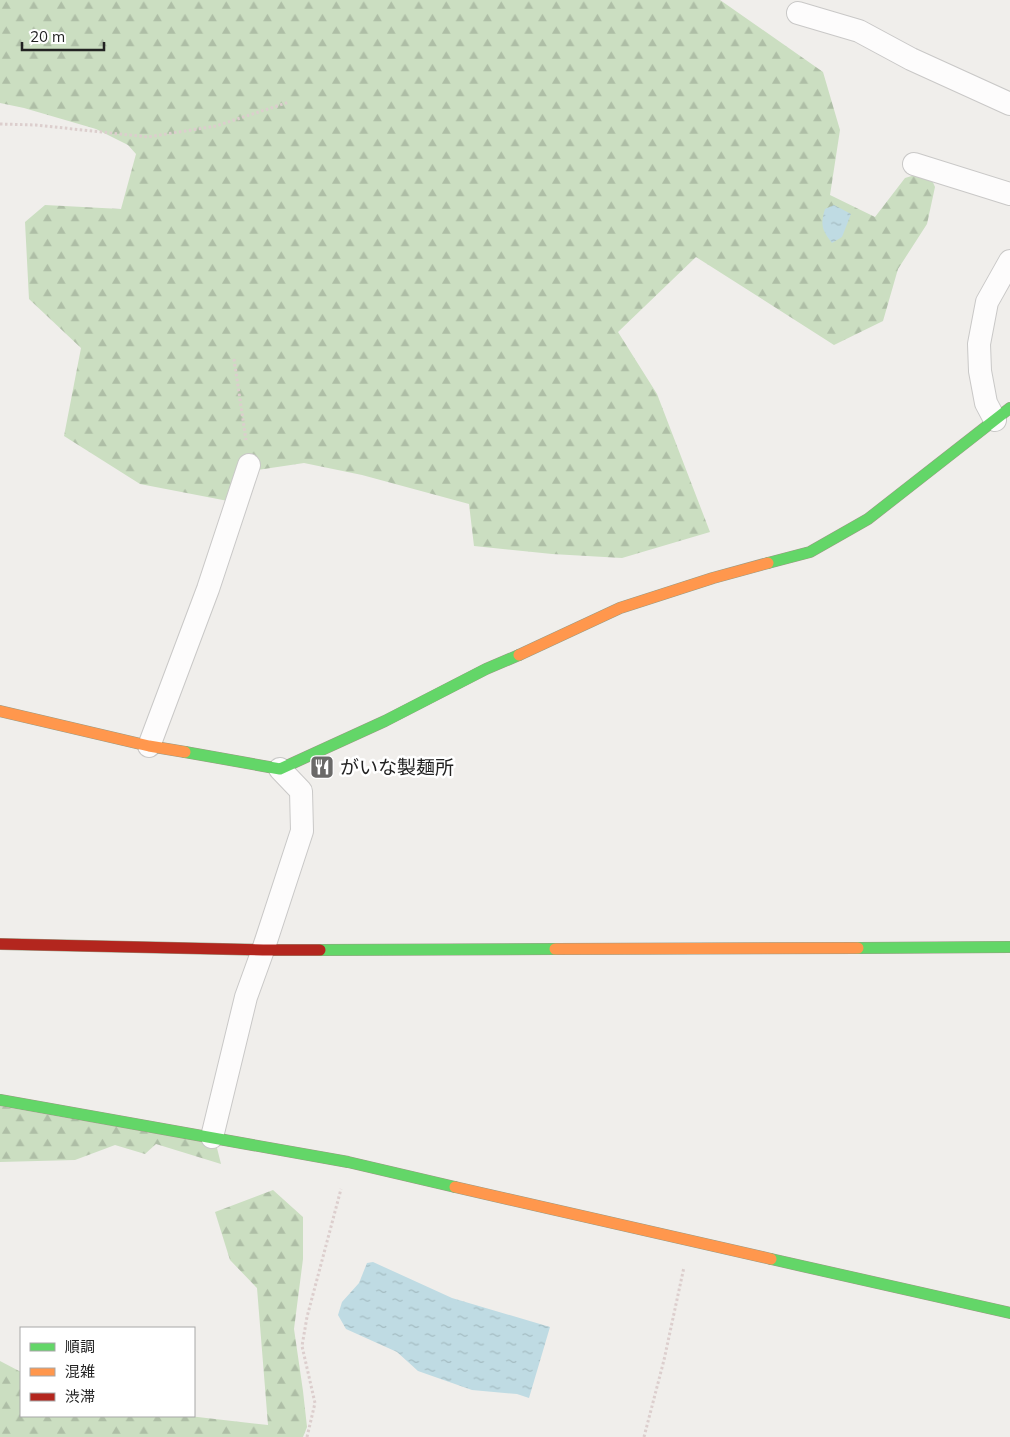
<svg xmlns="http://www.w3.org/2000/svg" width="1010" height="1437" viewBox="0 0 1010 1437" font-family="Mulish,'Noto Sans JP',sans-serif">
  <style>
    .forest { fill: url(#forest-firs) }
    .water { fill: url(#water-ripples) }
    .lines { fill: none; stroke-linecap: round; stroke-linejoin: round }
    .street-casing { stroke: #c9c8c7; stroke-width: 24 }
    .fast-casing { stroke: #999a82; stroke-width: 12 }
    .slow-casing { stroke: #999a82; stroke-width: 12 }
    .jam-casing { stroke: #999a82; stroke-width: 12 }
    .path { stroke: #dccecd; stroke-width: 3; stroke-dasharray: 2.5 2.5; stroke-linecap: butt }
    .street { stroke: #fdfcfc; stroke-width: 22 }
    .fast { stroke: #63d668; stroke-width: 11 }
    .slow { stroke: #ff974d; stroke-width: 11 }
    .jam { stroke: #b3261e; stroke-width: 11 }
    .labels { text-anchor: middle; stroke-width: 5; stroke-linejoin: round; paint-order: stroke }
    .poi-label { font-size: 19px; fill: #222; stroke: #fff; text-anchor: start }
  </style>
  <defs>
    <pattern id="forest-firs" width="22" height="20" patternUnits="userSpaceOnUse" patternTransform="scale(1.25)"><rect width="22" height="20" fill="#cbdec1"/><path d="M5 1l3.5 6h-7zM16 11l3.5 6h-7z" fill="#aebea6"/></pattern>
    <pattern id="water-ripples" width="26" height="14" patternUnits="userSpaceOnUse" patternTransform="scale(1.25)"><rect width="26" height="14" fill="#bfdbe3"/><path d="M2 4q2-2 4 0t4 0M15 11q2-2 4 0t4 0" fill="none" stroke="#a4bcc2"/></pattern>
  </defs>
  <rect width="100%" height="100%" fill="#f0eeeb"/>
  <g class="forest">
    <path d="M0,0H720L823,72L840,130L830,195L875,217L905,178L928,171L935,187L927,224L898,269L883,321L834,345L696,257L618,332L657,394L710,532L622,558L552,554L474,546L469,504L362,475L304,463L250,471L228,501L140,484L64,436L81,348L29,299L25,222L45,205L121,209L136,154L128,145L96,129L24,108L0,103Z"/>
    <path d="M0,1106L216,1144L221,1164L156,1144L145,1154L115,1145L75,1160L0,1162Z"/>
    <path d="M273,1190L303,1217V1259L294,1329L303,1391L307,1427L303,1437H0V1361L21,1372V1416H189L268,1425L257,1288L230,1260L215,1212Z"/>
  </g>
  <g class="water">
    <path d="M834,205L851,214L842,237L832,243C822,230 820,225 825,209Z"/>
    <path d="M373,1262L452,1298L550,1327L529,1398L517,1394L472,1390L418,1371L397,1352L346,1329L338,1315L342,1302L359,1283L367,1263Z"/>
  </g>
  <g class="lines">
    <g class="street-casing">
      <g id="street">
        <path d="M798,13L859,31L911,59L1010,104"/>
        <path d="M914,164L1010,194"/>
        <path d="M995,420L986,403L980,371L979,344L987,302L1010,261"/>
        <path d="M149,746L208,589L249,465"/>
        <path d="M212,1137L246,997L263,950L302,831L301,791L280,769"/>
      </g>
    </g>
    <g class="fast-casing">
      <g id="fast">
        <path d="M768,563L810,552L868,519L1010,408"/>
        <path d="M185,752L280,769L385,721L486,669L519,655"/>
        <path d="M858,948L1010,947"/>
        <path d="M320,950L555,949"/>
        <path d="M0,1100L348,1162L455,1187"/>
        <path d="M771,1259L1010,1313"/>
      </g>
    </g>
    <g class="slow-casing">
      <g id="slow">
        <path d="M519,655L620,608L713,578L768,563"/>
        <path d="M0,711L149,746L185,752"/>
        <path d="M555,949L858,948"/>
        <path d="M455,1187L771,1259"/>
      </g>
    </g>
    <g class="jam-casing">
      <path id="jam" d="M0,944L263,950H320"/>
    </g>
    <g class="path">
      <path d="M0,124L36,125L148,137L216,126L289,102"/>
      <path d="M234,359L246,440"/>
      <path d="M307,1437L315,1403L302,1346L307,1317L341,1189"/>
      <path d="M644,1437L664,1360L684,1267"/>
    </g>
    <use href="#street" class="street"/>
    <use href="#fast" class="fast"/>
    <use href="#slow" class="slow"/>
    <use href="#jam" class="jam"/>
  </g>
  <defs>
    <g id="restaurant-square" transform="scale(1.25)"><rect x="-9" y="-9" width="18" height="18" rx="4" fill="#6a6968" stroke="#fff"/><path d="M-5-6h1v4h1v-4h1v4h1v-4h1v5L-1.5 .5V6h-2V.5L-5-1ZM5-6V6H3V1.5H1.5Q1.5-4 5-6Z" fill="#fff"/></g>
  </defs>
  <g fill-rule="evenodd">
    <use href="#restaurant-square" x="322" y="767"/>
  </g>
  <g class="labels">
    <g class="poi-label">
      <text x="340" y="774">がいな製麺所</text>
    </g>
  </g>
  <rect x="20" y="1327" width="175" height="90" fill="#ffffff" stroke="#a7a7a7"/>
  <rect x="30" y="1343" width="25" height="8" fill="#63d668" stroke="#a7a7a7"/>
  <text x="65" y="1352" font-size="15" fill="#222222">順調</text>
  <rect x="30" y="1368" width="25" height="8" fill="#ff974d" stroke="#a7a7a7"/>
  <text x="65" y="1377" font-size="15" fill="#222222">混雑</text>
  <rect x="30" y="1393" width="25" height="8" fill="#b3261e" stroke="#a7a7a7"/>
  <text x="65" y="1402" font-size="15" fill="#222222">渋滞</text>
  <path d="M22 42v8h82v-8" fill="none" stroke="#222222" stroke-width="2.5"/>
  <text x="30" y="42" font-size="15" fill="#222222" stroke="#ffffff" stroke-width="4" paint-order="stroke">20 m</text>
</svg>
